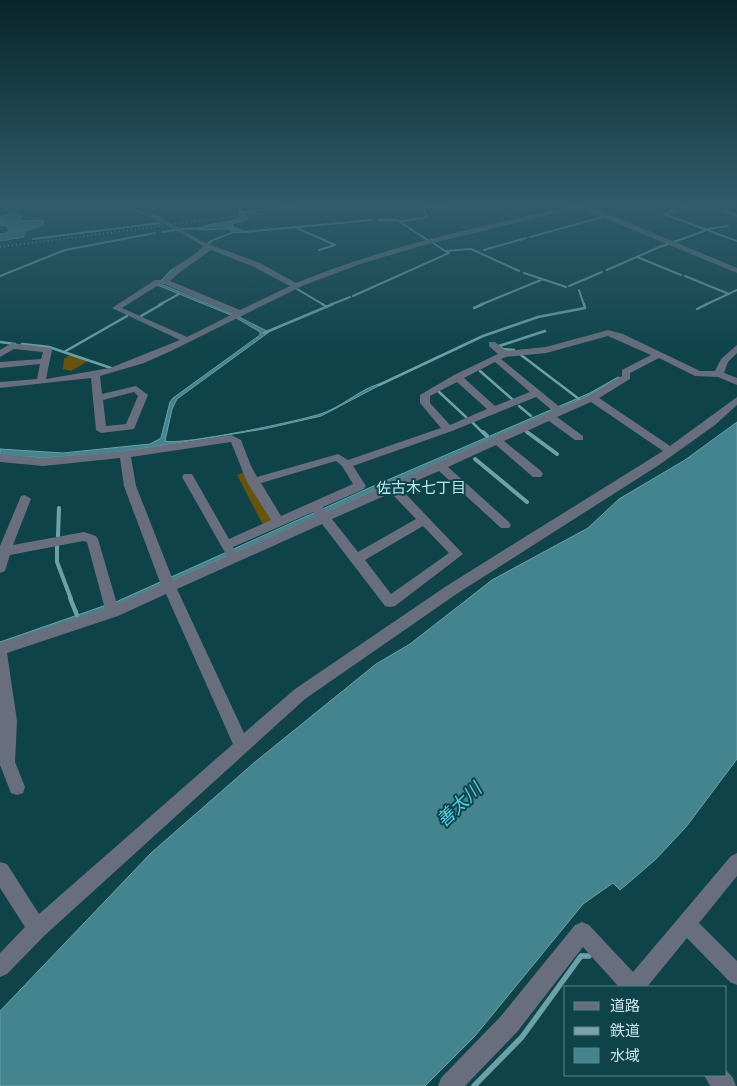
<svg xmlns="http://www.w3.org/2000/svg" width="737" height="1086" viewBox="0 0 737 1086" font-family="'Nunito Sans','Noto Sans JP',sans-serif">
  <style>
    .green { fill: #695209 }
    .water { fill: #44848e; stroke: #6ca1a9 }
    .lines { fill: none; stroke-linecap: round; stroke-linejoin: round }
    .stream-far4 { stroke: #6ca1a9; stroke-width: 2 }
    .stream-far3 { stroke: #6ca1a9; stroke-width: 2.5 }
    .stream-far2 { stroke: #6ca1a9; stroke-width: 4 }
    .stream-far1 { stroke: #6ca1a9; stroke-width: 4.5 }
    .stream { stroke: #6ca1a9; stroke-width: 5.5 }
    .minor { fill: #686e7d; fill-rule: evenodd }
    .rail { stroke: #7da2a7; stroke-width: 2; stroke-dasharray: 1 3; stroke-linecap: butt }
    .labels { text-anchor: middle; stroke-width: 4; stroke-linejoin: round; paint-order: stroke }
    .neighbourhood-label { font-size: 15px; fill: #b6eaf3; stroke: #0e434a }
    .near-water-label { font-size: 18px; font-style: italic; fill: #4ad4e8; stroke: #0e434a }
  </style>
  <rect width="100%" height="100%" fill="#0e434a"/>
  <g class="green">
    <path d="M70,355L88,361L71,371L63,369L64,359Z"/>
    <path d="M245,472L276,522L264,527L237,475Z"/>
  </g>
  <g class="water">
    <path d="M239,205H241V212L249,219L232,224L233,227L246,232L232,233L212,241L197,256L173,271L161,284L235,315L269,332L177,399L172,409L165,441C179,446 307,420 326,412C344,405 366,385 384,383L321,416L264,429L121,452L44,458L0,455V449L63,453L150,444L161,438L170,402L173,398L260,335V332L233,316L157,285L170,271L195,255L210,241L232,232L229,229L197,230C209,221 230,225 240,217Z"/>
    <path d="M10,213L20,214V221L43,220L44,225L24,231V237L0,241V234L9,232L7,226L0,225V217Z"/>
    <path d="M618,377L620,378L586,397L162,585L105,610L0,646V642L118,601L369,488L590,393Z"/>
    <path d="M737,422V759L686,827L655,860L620,890L613,883L583,904L475,1036L425,1086H0V1011L151,853L255,762L376,664L410,644L492,580L588,528L619,499L685,460Z"/>
  </g>
  <g class="lines">
    <g class="stream-far4">
      <path d="M687,205L664,214L737,241"/>
      <path d="M423,208L458,205"/>
      <path d="M241,213L300,205"/>
      <path d="M378,220H397L429,241"/>
      <path d="M400,222L427,217L424,209"/>
      <path d="M297,228L335,245L319,250"/>
      <path d="M182,229L202,228"/>
      <path d="M708,229L728,226"/>
      <path d="M162,232L175,230"/>
      <path d="M244,232L372,220"/>
      <path d="M530,237L603,217"/>
      <path d="M33,239L160,223"/>
      <path d="M433,243L445,251L471,249L519,271"/>
      <path d="M484,250L526,238"/>
      <path d="M637,257L681,275"/>
      <path d="M607,270L657,248L707,230"/>
      <path d="M524,273L566,287"/>
      <path d="M0,276L65,250L155,233"/>
      <path d="M685,276L729,294"/>
      <path d="M569,286L602,272"/>
      <path d="M297,289L324,305"/>
      <path d="M579,290L584,305"/>
      <path d="M353,296L449,253L445,251"/>
      <path d="M159,305L179,294"/>
      <path d="M330,305L350,297"/>
      <path d="M480,305L541,280"/>
      <path d="M705,305L737,290"/>
    </g>
    <g class="stream-far3">
      <path d="M322,304L327,307"/>
      <path d="M474,308L483,304"/>
      <path d="M697,309L707,304"/>
      <path d="M141,316L162,304"/>
      <path d="M264,333L333,304"/>
      <path d="M0,342L15,344"/>
      <path d="M22,344L49,347L111,368"/>
      <path d="M514,350L503,349L499,346L545,331"/>
      <path d="M64,352L127,316"/>
      <path d="M521,355L579,399"/>
      <path d="M480,371L512,399"/>
      <path d="M379,385L483,336L538,317L585,308L584,304"/>
      <path d="M438,391L466,417"/>
      <path d="M519,406L531,416"/>
      <path d="M473,423L484,434"/>
      <path d="M527,432L529,434"/>
    </g>
    <g class="stream-far2">
      <path d="M483,432L487,436"/>
      <path d="M527,432L557,454"/>
      <path d="M475,459L527,502"/>
      <path d="M58,536L59,508"/>
      <path d="M57,545V562L71,599"/>
    </g>
    <path class="stream-far1" d="M70,598L77,615"/>
    <path class="stream" d="M474,1086L522,1037L581,956H589"/>
    <g class="minor">
      <path d="M110,205H121L156,215L205,243L260,263L296,283C386,246 480,227 574,205H586L737,268V273L580,208L424,245L360,264L302,286L171,351L144,363L100,376L102,394L136,386L148,395L134,429L101,433L96,430L91,378L0,388V382L37,379L40,364L0,368V362L41,359L43,352L14,349L0,357V350L12,343L51,348L52,350L46,379L110,368L180,340L112,308L155,280H163L174,268L205,247L152,217ZM211,250L254,267L290,286L240,310L170,281L180,272ZM160,284H164L233,314L187,337L122,308ZM134,392L138,396L126,424L106,426L103,400Z"/>
      <path d="M688,205H698L669,215L664,214Z"/>
      <path d="M707,205H716L737,214V218Z"/>
      <path d="M608,330L623,334L700,371H715L721,359L737,345V353L728,362L724,373L737,378V385L718,377L695,376L659,358L630,373V379L599,398L670,446L737,397V405L715,425L659,465L458,593L305,699L44,936L7,974L0,977V953L25,927L0,888V862L7,864L39,914L233,744L166,594L118,616L7,653L17,721L15,762L25,787L23,793L17,795L11,793L0,765V643L105,609L87,542L83,541L10,555L5,571L0,573V546L21,496L25,495L31,499L13,545L84,532L96,536L98,539L117,604L161,585L124,486L120,458L43,466L0,462V454L43,458L125,451L231,435L241,440L251,466L257,477L338,454L348,460L441,428L420,403V395L454,375L498,354L489,346V342H495L506,351L546,347ZM608,336L651,355L622,370V376L589,396L561,408L501,359L506,357L546,353ZM495,362L530,392L495,406L464,378ZM457,382L487,409L450,425L430,403V396ZM536,397L553,411L326,512L323,507L364,489L366,486L353,466L452,431ZM591,402L663,451L448,585L295,689L244,733L177,589L322,524L385,606L390,607L395,606L463,554L400,488L439,471L501,528H509L511,525L509,522L448,467L496,445L533,477H541L543,474L541,471L504,441L549,421L575,440H583V436L557,417ZM231,442L247,482L271,520L229,539L192,474H184L182,477L227,556L173,580L136,486L131,457ZM336,461L342,466L353,484L281,516L261,483ZM391,493L416,519L358,552L332,519ZM313,512L316,516L236,552L233,547ZM423,526L449,553L391,594L365,560Z"/>
      <path d="M737,853V876L699,923L737,961V985L730,982L687,938L647,987H619L583,947L517,1032L465,1086H438L441,1078L501,1016L575,925L582,922L589,925L633,972L731,856Z"/>
      <path d="M726,1070L733,1078L736,1086H710L704,1075H726Z"/>
    </g>
    <path class="rail" d="M0,247L322,205"/>
  </g>
  <linearGradient id="sky" x2="0" y2="1"><stop stop-color="#082529"/><stop offset="0.57" stop-color="#305b6b"/><stop offset="1" stop-color="#305b6b" stop-opacity="0"/></linearGradient>
  <rect width="737" height="357" fill="url(#sky)"/>
  <g class="labels">
    <g class="neighbourhood-label">
      <text x="421" y="493">佐古木七丁目</text>
    </g>
    <g class="near-water-label">
      <text transform="translate(459 805) rotate(-44)" y="6">善太川</text>
    </g>
  </g>
  <rect x="564" y="986" width="162" height="90" fill="#0e434a" stroke="#5a8389"/>
  <rect x="574" y="1002" width="25" height="8" fill="#686e7d" stroke="#5a8389"/>
  <text x="610" y="1011" font-size="15" fill="#cbe4e8">道路</text>
  <rect x="574" y="1027" width="25" height="8" fill="#7da2a7" stroke="#5a8389"/>
  <text x="610" y="1036" font-size="15" fill="#cbe4e8">鉄道</text>
  <rect x="574" y="1048" width="25" height="15" fill="#44848e" stroke="#5a8389"/>
  <text x="610" y="1061" font-size="15" fill="#cbe4e8">水域</text>
</svg>
